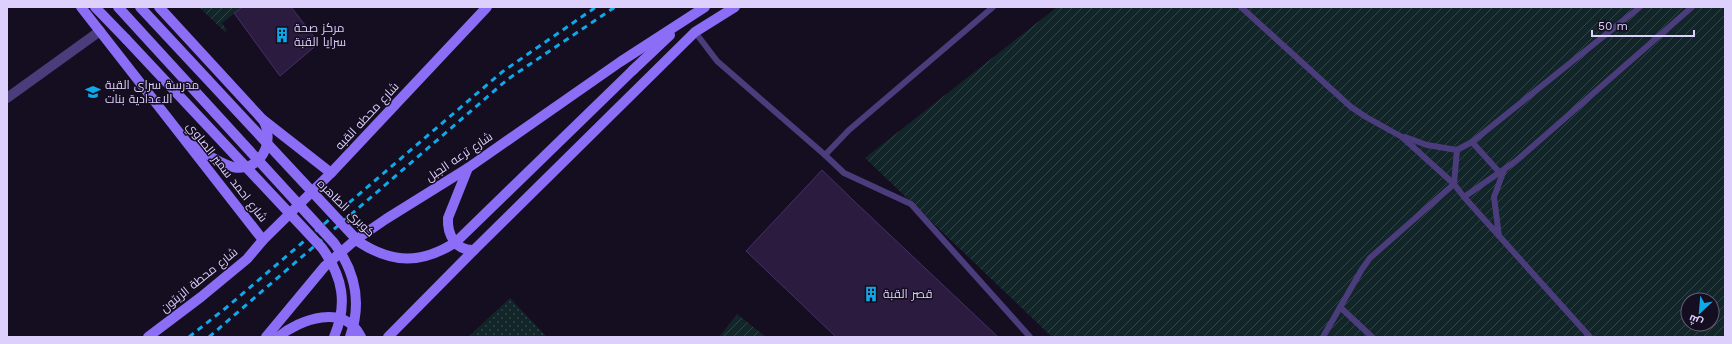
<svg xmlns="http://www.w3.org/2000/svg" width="1732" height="344" viewBox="0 0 1732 344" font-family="'Work Sans',Cairo,sans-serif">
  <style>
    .grass { fill: url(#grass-dots) }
    .garden { fill: url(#garden-furrows); fill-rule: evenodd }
    .building { fill: #2a1b3f; stroke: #462f6a }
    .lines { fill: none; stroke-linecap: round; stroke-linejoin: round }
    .lane { stroke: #4b3c7c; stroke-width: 6 }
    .street { stroke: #4b3c7c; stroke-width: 10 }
    .secondary { stroke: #8b6df6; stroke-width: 10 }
    .rail { stroke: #0fa9e9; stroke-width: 3; stroke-dasharray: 6 5; stroke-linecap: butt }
    .secondary-bridge { stroke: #8b6df6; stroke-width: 10 }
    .labels { text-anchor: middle; stroke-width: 3; stroke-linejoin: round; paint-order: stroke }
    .poi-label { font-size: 12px; fill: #ddd0fc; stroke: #150e20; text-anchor: start }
    .street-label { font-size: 12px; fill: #ddd0fc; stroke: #150e20 }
  </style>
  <defs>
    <pattern id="grass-dots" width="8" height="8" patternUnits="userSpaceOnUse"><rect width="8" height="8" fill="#122529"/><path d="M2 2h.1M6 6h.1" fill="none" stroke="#344449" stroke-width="1.8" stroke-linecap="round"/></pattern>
    <pattern id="garden-furrows" width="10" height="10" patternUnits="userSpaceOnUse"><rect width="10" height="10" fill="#122529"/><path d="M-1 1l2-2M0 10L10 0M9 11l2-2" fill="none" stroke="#344449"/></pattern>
  </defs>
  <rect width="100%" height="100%" fill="#150e20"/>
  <path class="grass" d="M510,298L547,337H468Z"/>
  <g class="garden">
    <path d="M199,7H243L222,23L227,30L225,32Z"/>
    <path d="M1057,7H1725V337H1052L865,158ZM1688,300H1712V324H1688Z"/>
    <path d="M737,314L766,337H719Z"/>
  </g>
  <g class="building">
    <path d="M243,7H291L319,43L280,76L234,13Z"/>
    <path d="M822,170L853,200L998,337H836L746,251Z"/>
  </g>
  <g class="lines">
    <g class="lane">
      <path d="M993,7L849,130L825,155L844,173L911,204L1030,337"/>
      <path d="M1241,7L1351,107L1366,117L1402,137L1454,184L1464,197L1590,337"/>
      <path d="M695,32L717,61L825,155"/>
      <path d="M1405,137L1427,145L1457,150L1472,142L1640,7"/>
      <path d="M1472,142L1500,173"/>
      <path d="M1464,197L1516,161L1692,7"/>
      <path d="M1499,236L1494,197L1504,170"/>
      <path d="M1340,307L1372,337"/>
      <path d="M1323,337L1362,269L1370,258L1454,184L1457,150"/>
    </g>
    <path class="street" d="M7,98L100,31"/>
    <g class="secondary">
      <path d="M81,7L263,240"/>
      <path d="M95,7L126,39"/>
      <path d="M159,7L262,119L331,173"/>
      <path d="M633,70L670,35"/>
      <path d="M192,145C204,152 218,163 233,167C260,173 276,142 263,120"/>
      <path d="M468,168L448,218C447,235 456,251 474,250"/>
      <path d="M148,337L201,297L247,259L263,240L331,173L487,7"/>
      <path d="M266,337L325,266L354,241L386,219L468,168L620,62L705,7"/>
      <path d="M278,337C300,319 345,303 361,337"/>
      <path d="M388,337L474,250L695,32L735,7"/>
    </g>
    <g class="rail">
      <path d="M189,337L227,307L502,72L596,7"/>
      <path d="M209,337L508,79L615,7"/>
    </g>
    <g class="secondary-bridge">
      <path d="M118,7L334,243C355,271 362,303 350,337"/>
      <path d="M140,7L359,242C393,264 422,264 456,242L633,70"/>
      <path d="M126,39L322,248C343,277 348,304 334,337"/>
    </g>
  </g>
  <defs>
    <g id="building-bare" transform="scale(1.2)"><path d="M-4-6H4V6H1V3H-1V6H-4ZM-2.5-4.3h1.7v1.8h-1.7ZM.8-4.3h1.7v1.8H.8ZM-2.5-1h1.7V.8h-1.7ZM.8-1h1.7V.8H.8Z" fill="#0fa9e9" stroke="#150e20" stroke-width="2.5" paint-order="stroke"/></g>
    <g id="school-bare" transform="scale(1.2)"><path d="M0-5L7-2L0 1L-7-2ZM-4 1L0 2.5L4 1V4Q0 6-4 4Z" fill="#0fa9e9" stroke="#150e20" stroke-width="2.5" paint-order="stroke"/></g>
  </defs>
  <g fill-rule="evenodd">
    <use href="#building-bare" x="282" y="35"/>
    <use href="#school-bare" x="93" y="92"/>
    <use href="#building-bare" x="871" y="294"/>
  </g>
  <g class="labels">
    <g class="poi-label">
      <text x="294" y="32">مركز صحة<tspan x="294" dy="14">سرايا القبة</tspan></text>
      <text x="105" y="89">مدرسة سراى القبة<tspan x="105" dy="14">الاعدادية بنات</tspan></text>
      <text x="883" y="298">قصر القبة</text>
    </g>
    <g class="street-label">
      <text transform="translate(367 116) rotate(-47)" y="4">شارع محطه القبه</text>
      <text transform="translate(459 157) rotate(-34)" y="4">شارع ترعه الجبل</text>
      <text transform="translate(227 172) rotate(52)" y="4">شارع احمد سمير الصاوي</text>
      <text transform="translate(346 208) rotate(45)" y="4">كوبري الطاهره</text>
      <text transform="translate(199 280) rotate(-39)" y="4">شارع محطة الزيتون</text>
    </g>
  </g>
  <rect width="1732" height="344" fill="none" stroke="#ddd0fc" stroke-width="16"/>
  <g transform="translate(1700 312) rotate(206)"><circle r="19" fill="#150e20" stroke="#655c78"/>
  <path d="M0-3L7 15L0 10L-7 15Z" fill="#0fa9e9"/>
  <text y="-6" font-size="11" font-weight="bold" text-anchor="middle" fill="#ddd0fc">ش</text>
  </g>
  <path d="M1592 30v6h102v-6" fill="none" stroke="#ddd0fc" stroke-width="2"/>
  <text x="1598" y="30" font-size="12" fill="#ddd0fc" stroke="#150e20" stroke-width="3" paint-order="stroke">50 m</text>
</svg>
